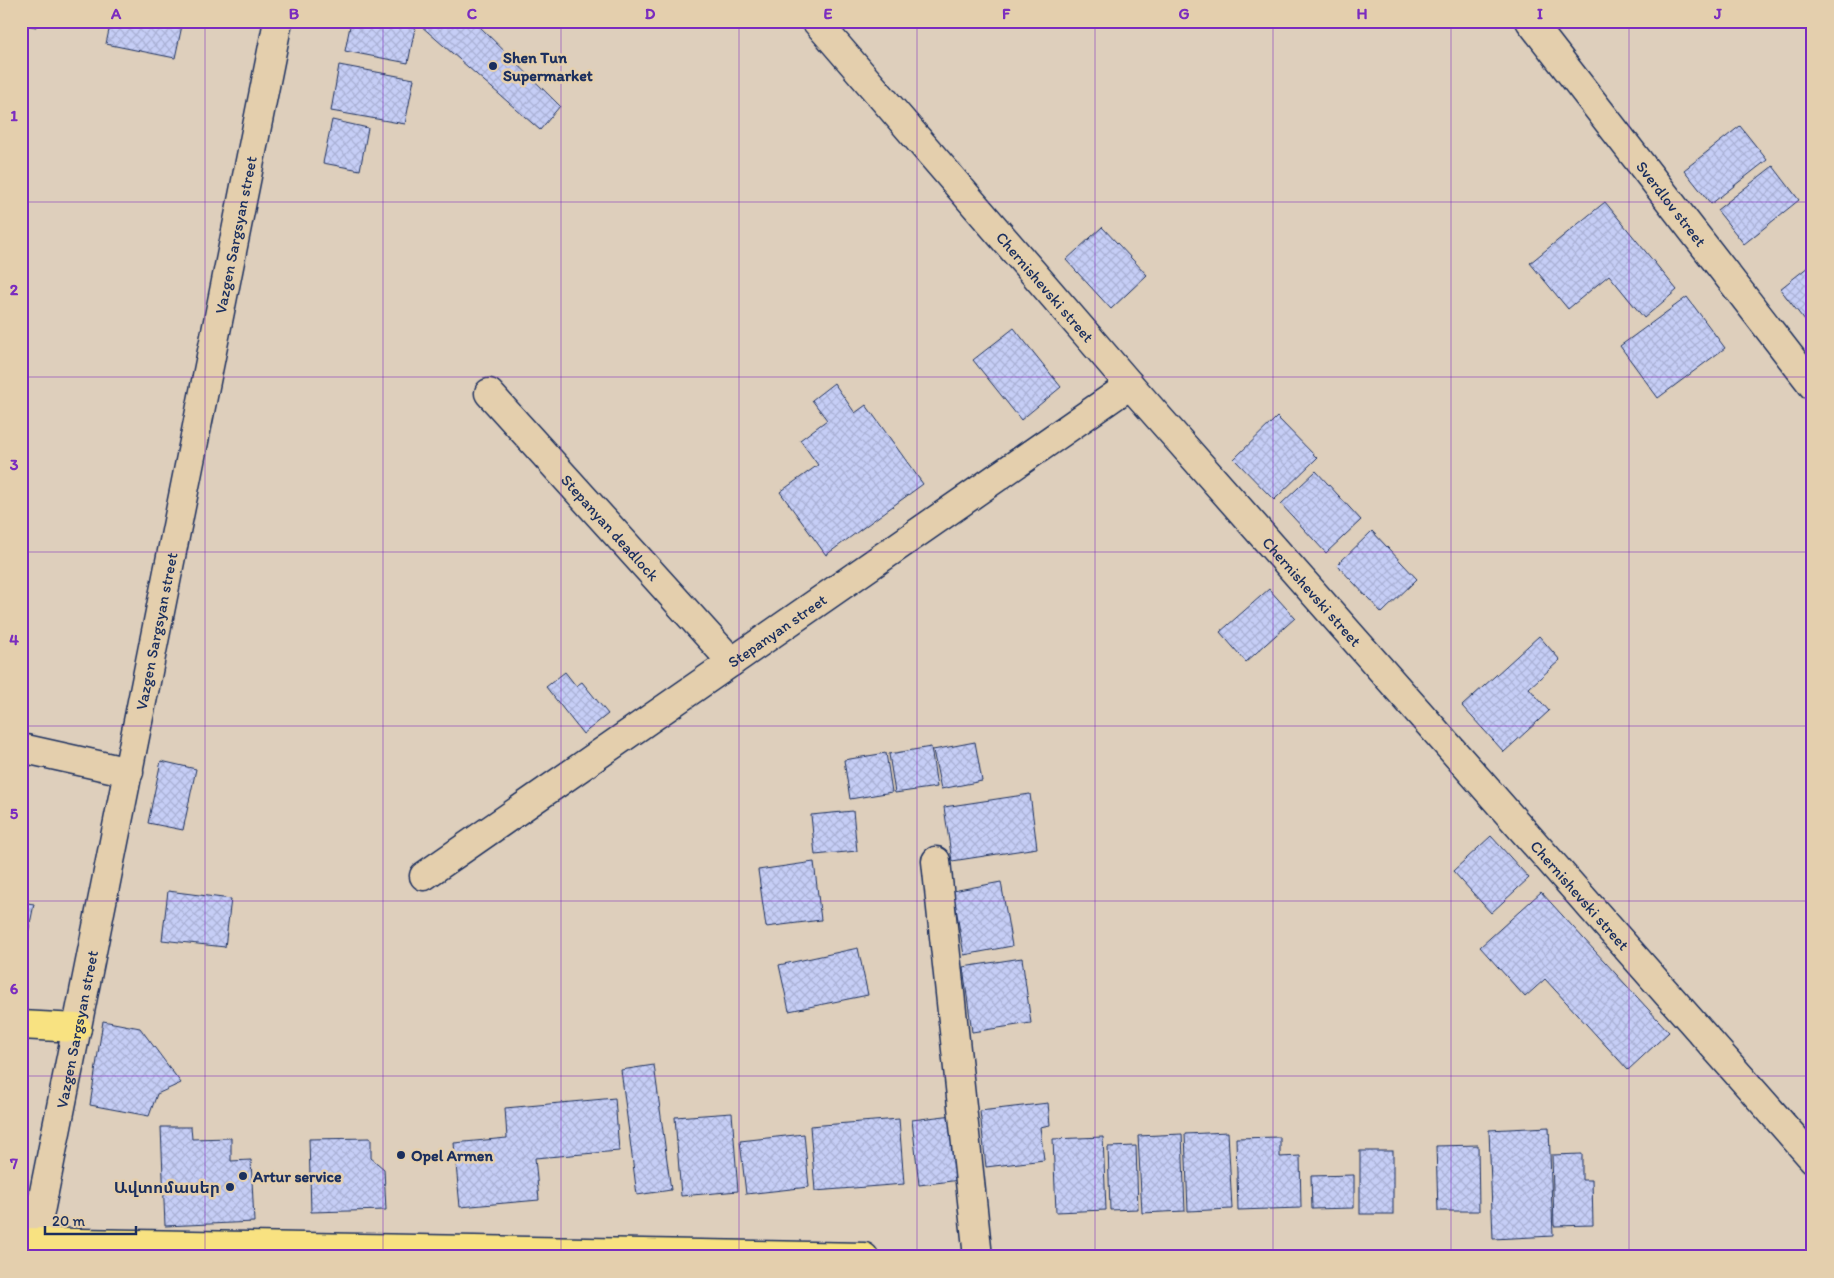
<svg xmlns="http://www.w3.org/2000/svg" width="1834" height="1278" viewBox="0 0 1834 1278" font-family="Itim,'Noto Sans Armenian',sans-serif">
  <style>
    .building { fill: url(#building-cross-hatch); stroke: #1b2f5e }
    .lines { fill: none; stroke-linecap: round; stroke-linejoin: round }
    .minor-casing { stroke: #1b2f5e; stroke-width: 31 }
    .major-casing { stroke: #1b2f5e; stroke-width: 31 }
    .highway-casing { stroke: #1b2f5e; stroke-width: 31 }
    .minor { stroke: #e4cfad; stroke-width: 28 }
    .major { stroke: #f8e281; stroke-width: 28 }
    .highway { stroke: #f8e281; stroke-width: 28 }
    .grid { fill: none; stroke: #7b2cbf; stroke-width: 1; stroke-opacity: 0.55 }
    .poi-dot { fill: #1b2f5e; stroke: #e4cfad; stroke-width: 2 }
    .labels { text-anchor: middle; stroke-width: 5; stroke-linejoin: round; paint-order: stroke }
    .poi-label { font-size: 16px; font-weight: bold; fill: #1b2f5e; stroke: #e4cfad; text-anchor: start }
    .street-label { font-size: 16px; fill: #1b2f5e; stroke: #e4cfad }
    .neatline { fill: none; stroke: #7b2cbf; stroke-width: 2 }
    .grid-label { font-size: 16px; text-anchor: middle; font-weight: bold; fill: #7b2cbf }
  </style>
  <defs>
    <pattern id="building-cross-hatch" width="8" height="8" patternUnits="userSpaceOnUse" patternTransform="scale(1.25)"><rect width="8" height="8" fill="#c6cef6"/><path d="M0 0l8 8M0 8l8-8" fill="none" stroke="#aab1d5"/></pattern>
  </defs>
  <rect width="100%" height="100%" fill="#decfbc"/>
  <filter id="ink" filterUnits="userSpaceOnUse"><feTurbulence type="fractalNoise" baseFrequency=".02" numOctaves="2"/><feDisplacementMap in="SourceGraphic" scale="10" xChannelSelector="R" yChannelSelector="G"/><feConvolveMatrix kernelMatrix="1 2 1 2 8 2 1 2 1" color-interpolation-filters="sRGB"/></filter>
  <g filter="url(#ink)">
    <g class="building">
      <path d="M21,21H37L36,27L21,24Z"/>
      <path d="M111,21H183L175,58L106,44Z"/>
      <path d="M351,21H377L415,28L408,63L345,51Z"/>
      <path d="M401,21H474L560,106L540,130L420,25Z"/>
      <path d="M339,65L414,79L405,124L331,111Z"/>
      <path d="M332,120L368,128L360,170L323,163Z"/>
      <path d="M1740,126L1767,160L1711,204L1684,170Z"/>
      <path d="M1773,166L1799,200L1744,244L1717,210Z"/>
      <path d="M1605,202L1677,290L1644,318L1609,275L1568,309L1530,263Z"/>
      <path d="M1102,227L1147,275L1111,309L1066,260Z"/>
      <path d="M1813,263V331L1780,289Z"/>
      <path d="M1687,297L1725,348L1658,398L1620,346Z"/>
      <path d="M1014,328L1061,387L1021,420L973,360Z"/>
      <path d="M834,383L855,413L866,405L923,484L826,555L780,492L818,465L800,440L827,420L812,400Z"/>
      <path d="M1277,417L1317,458L1274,500L1234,459Z"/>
      <path d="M1316,471L1361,520L1326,553L1281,504Z"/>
      <path d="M1372,531L1417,579L1382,613L1337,565Z"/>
      <path d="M1269,589L1295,618L1246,662L1220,632Z"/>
      <path d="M1539,636L1560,660L1529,688L1549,711L1504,752L1462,706Z"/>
      <path d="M565,672L576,686L582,682L608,714L583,734L546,687Z"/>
      <path d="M975,742L982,781L941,789L933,750Z"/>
      <path d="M931,747L937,787L895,793L889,754Z"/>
      <path d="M886,753L892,792L850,799L844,760Z"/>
      <path d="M161,761L196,769L183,830L148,823Z"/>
      <path d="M1030,794L1037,848L952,861L944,807Z"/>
      <path d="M853,811L857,851L815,855L811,815Z"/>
      <path d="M1491,836L1529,878L1491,913L1453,871Z"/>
      <path d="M814,862L821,920L766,927L758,870Z"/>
      <path d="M1001,882L1012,946L964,955L953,891Z"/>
      <path d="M168,891L231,899L225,947L162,940Z"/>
      <path d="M1541,892L1669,1032L1628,1070L1545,979L1525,997L1480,947Z"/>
      <path d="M21,902L34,904L23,958L21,957Z"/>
      <path d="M858,948L868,995L789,1011L779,965Z"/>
      <path d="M1022,958L1031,1023L972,1032L963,967Z"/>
      <path d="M103,1021L140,1028L181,1083L157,1094L149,1116L90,1105Z"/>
      <path d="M654,1065L671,1190L637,1195L621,1070Z"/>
      <path d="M615,1098L619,1151L535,1158L539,1200L460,1207L454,1143L507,1138L505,1108Z"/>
      <path d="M1048,1103L1050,1125L1040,1127L1044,1160L986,1167L980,1111Z"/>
      <path d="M732,1113L738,1191L681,1196L675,1117Z"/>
      <path d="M953,1115L960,1180L919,1185L912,1120Z"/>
      <path d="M899,1119L904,1184L815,1191L810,1126Z"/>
      <path d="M161,1127H191L192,1139L231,1138V1161L251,1160L254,1222L165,1226Z"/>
      <path d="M1549,1127L1553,1236L1493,1239L1489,1130Z"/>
      <path d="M1228,1132L1232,1209L1188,1211L1185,1134Z"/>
      <path d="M804,1134L809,1187L746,1194L740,1141Z"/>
      <path d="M1182,1134L1185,1211L1142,1213L1138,1136Z"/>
      <path d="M1103,1137L1106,1210L1056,1212L1053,1139Z"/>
      <path d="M1280,1137V1157L1300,1156L1301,1208L1238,1210L1236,1138Z"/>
      <path d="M371,1138V1158L384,1169L386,1210L311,1212L309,1139Z"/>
      <path d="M1478,1145L1479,1211H1438L1436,1146Z"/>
      <path d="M1136,1146L1138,1209L1110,1210L1108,1147Z"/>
      <rect x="1360" y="1151" width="33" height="63"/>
      <path d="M1582,1154V1180H1592L1593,1225L1554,1226L1552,1155Z"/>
      <path d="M1354,1175V1208L1312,1209L1311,1176Z"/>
    </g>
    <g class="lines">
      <g class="minor-casing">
        <g id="minor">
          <path id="s1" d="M816,21L1130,385L1813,1159"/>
          <path id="s2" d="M1530,21L1813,386"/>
          <path id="s3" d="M489,393L732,662"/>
          <path d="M21,748L129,772"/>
          <path d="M936,861L978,1257"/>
          <path id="s4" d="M424,876L1130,385"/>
          <path id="s5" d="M35,1257L34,1242L278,21"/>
        </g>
      </g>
      <g class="major-casing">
        <path id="major" d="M21,1242L864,1257"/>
      </g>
      <g class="highway-casing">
        <path id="highway" d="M21,1025L77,1028"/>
      </g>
      <use href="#minor" class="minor"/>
      <use href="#major" class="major"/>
      <use href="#highway" class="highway"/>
    </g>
  </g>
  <path class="grid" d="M205,21V1257M383,21V1257M561,21V1257M739,21V1257M917,21V1257M1095,21V1257M1273,21V1257M1451,21V1257M1629,21V1257M21,202H1813M21,377H1813M21,552H1813M21,726H1813M21,901H1813M21,1076H1813"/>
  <g class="poi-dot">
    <circle cx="493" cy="66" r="5"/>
    <circle cx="401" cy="1155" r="5"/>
    <circle cx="243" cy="1176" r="5"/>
    <circle cx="230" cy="1187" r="5"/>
  </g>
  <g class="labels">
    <g class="poi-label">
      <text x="503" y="63">Shen Tun<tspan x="503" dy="18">Supermarket</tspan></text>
      <text x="411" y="1161">Opel Armen</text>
      <text x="253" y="1182">Artur service</text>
      <text x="220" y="1193" text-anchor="end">Ավտոմասեր</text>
    </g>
    <g class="street-label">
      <text dy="6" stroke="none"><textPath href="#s2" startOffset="231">Sverdlov street</textPath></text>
      <text dy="6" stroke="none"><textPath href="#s5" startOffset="1042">Vazgen Sargsyan street</textPath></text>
      <text dy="6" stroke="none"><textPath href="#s1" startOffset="351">Chernishevski street</textPath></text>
      <text dy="6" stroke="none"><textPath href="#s3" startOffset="181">Stepanyan deadlock</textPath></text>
      <text dy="6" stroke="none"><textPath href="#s1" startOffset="756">Chernishevski street</textPath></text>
      <text dy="6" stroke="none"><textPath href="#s4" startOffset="430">Stepanyan street</textPath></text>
      <text dy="6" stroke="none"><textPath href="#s5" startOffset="638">Vazgen Sargsyan street</textPath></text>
      <text dy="6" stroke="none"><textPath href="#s1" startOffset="1161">Chernishevski street</textPath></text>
      <text dy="6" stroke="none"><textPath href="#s5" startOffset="232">Vazgen Sargsyan street</textPath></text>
    </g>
  </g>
  <rect width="1834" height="1278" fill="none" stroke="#e4cfad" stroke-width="55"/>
  <path d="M45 1226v8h91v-8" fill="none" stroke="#1b2f5e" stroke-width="2.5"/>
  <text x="52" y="1226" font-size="15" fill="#1b2f5e" stroke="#e4cfad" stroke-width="4" paint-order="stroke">20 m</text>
  <rect x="28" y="28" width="1778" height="1222" class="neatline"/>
  <g class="grid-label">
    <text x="116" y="19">A</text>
    <text x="294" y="19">B</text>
    <text x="472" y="19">C</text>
    <text x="650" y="19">D</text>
    <text x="828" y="19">E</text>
    <text x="1006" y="19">F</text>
    <text x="1184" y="19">G</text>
    <text x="1362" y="19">H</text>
    <text x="1540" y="19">I</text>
    <text x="1718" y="19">J</text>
    <text x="14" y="121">1</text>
    <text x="14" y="295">2</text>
    <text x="14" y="470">3</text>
    <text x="14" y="645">4</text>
    <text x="14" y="819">5</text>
    <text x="14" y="994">6</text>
    <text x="14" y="1169">7</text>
  </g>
</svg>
